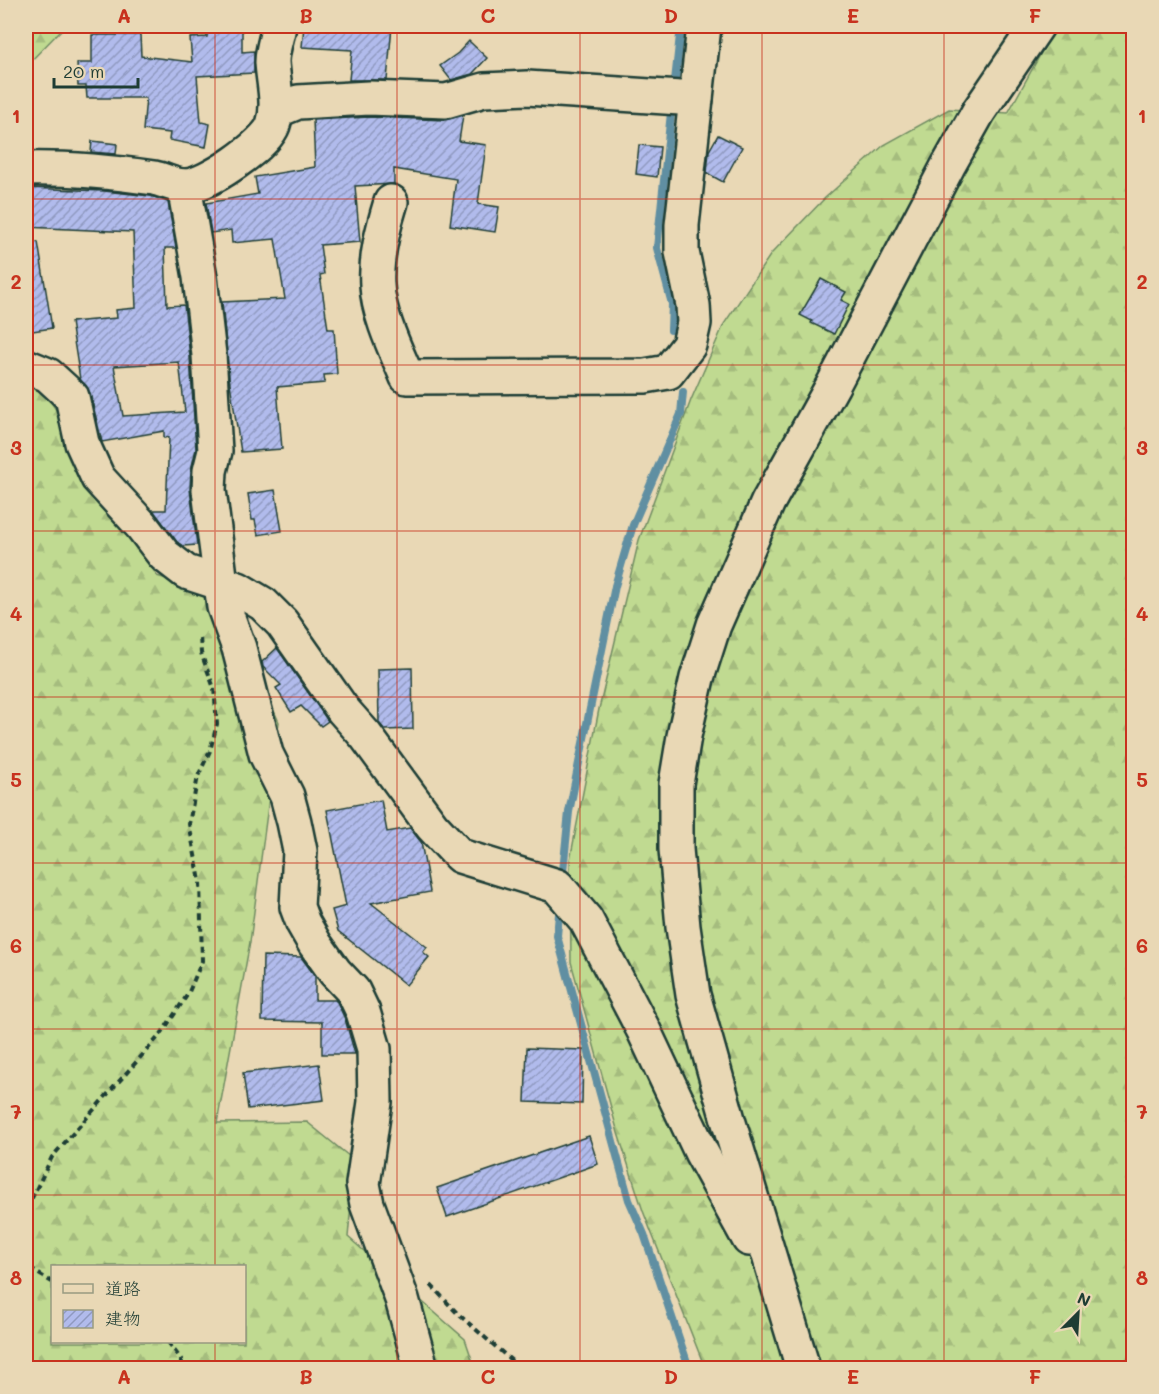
<svg xmlns="http://www.w3.org/2000/svg" width="1159" height="1394" viewBox="0 0 1159 1394" font-family="Mali,'Klee One',sans-serif">
  <style>
    .forest { fill: url(#forest-firs); stroke: #708c62; stroke-width: 1.5; fill-rule: evenodd }
    .lines { fill: none; stroke-linecap: round; stroke-linejoin: round }
    .stream { stroke: #608fa2; stroke-width: 8 }
    .building { fill: url(#building-hatch); stroke: #1f3d34; stroke-width: 1.5; fill-rule: evenodd }
    .minor-casing { stroke: #1f3d34; stroke-width: 38 }
    .path { stroke: #1f3d34; stroke-width: 4; stroke-dasharray: 6 4.5; stroke-linecap: butt }
    .minor { stroke: #e9d8b5; stroke-width: 33 }
    .grid { fill: none; stroke: #c8321e; stroke-width: 1.5; stroke-opacity: 0.55 }
    .neatline { fill: none; stroke: #c8321e; stroke-width: 2 }
    .grid-label { font-size: 20px; text-anchor: middle; font-weight: bold; fill: #c8321e }
  </style>
  <defs>
    <pattern id="forest-firs" width="22" height="20" patternUnits="userSpaceOnUse" patternTransform="scale(1.5)"><rect width="22" height="20" fill="#c0da91"/><path d="M5 1l3.5 6h-7zM16 11l3.5 6h-7z" fill="#a5bc7e"/></pattern>
    <pattern id="building-hatch" width="6" height="6" patternUnits="userSpaceOnUse" patternTransform="scale(1.5)"><rect width="6" height="6" fill="#b1bbec"/><path d="M-1 1l2-2M0 6l6-6M5 7l2-2" fill="none" stroke="#8f99c0"/></pattern>
  </defs>
  <rect width="100%" height="100%" fill="#e9d8b5"/>
  <filter id="ink" filterUnits="userSpaceOnUse"><feTurbulence type="fractalNoise" baseFrequency=".0167" numOctaves="2"/><feDisplacementMap in="SourceGraphic" scale="12" xChannelSelector="R" yChannelSelector="G"/><feConvolveMatrix kernelMatrix="1 2 1 2 8 2 1 2 1" color-interpolation-filters="sRGB"/></filter>
  <g filter="url(#ink)">
    <g class="forest">
      <path d="M26,26H65L26,66Z"/>
      <path d="M1056,26H1133V1368H705L643,1211L618,1133L571,962L570,860L599,709L639,540L691,400L724,324L771,254L825,198L884,145L949,109L1008,113Z"/>
      <path d="M26,365L69,429L157,576L222,595L279,722L250,942L217,1123L307,1122L355,1161L348,1237L465,1339L475,1368H26ZM52,1266H244V1342H52Z"/>
    </g>
    <g class="lines">
      <g class="stream">
        <path d="M674,90L681,26"/>
        <path d="M671,330L672,304L657,248L672,103"/>
        <path d="M562,881L569,812L615,586L633,525L681,414L683,392"/>
        <path d="M560,903L557,936L629,1200L644,1234L689,1368"/>
      </g>
    </g>
    <g class="building">
      <path d="M207,26H242V52L254,51V73L197,76L201,122L210,124L206,147L169,140L170,133L143,130L146,98H87L86,86H78L77,63H92V35H140L141,56L192,62L190,38L207,37Z"/>
      <path d="M304,26H392L387,80H349L352,50L302,47Z"/>
      <path d="M469,41L487,58L472,74L451,80L440,66L458,53Z"/>
      <path d="M463,115L459,141L486,145L478,204L499,207L495,232L450,225L456,179L394,169V184L355,186L360,242L320,245L324,274L320,275L328,329H334L337,374L324,375L325,383L277,387L282,449L241,452L229,377L222,302L285,299L275,239L232,243L231,230L211,233L206,203L258,194L255,177L315,167L313,120L369,117L445,120Z"/>
      <path d="M718,135L742,147L723,182L707,173L709,151Z"/>
      <path d="M92,141L117,144L116,154L91,152Z"/>
      <path d="M639,145L660,147L657,177L636,174Z"/>
      <path d="M26,188L104,191L151,196L168,202L176,248H165L167,306L184,305L190,357L196,449L191,470L190,489L197,545L183,546L177,542L153,510H166L169,437L164,438V431L102,442L90,393L80,379L71,322L117,318L116,310L136,308L133,232L26,227ZM179,362L185,412L123,416L114,366Z"/>
      <path d="M38,242L52,328L26,332V243Z"/>
      <path d="M821,279L846,292L841,300L849,304L834,334L811,323L812,321L800,315Z"/>
      <path d="M275,490L282,531L258,535L255,520H252L248,494Z"/>
      <path d="M277,648L328,721L321,726L301,706L291,712L276,688L281,685L263,667L262,662Z"/>
      <path d="M412,668L413,729L385,730L379,723L378,669Z"/>
      <path d="M381,800L387,832L410,828L421,842L430,892L371,903L427,947L423,952L429,957L406,985L338,931L332,910L346,906L327,810Z"/>
      <path d="M263,956L301,957L315,976V1000H335L337,1002L345,1019L355,1054H322V1022L262,1021Z"/>
      <path d="M527,1048L583,1050L582,1104L525,1102Z"/>
      <path d="M319,1064L324,1100L248,1109L243,1073Z"/>
      <path d="M589,1136L598,1164L447,1217L437,1188Z"/>
    </g>
    <g class="lines">
      <g class="minor-casing">
        <g id="minor">
          <path d="M276,111L298,102L369,98L446,101L484,90L527,88L696,99"/>
          <path d="M26,169C68,168 111,172 154,178C164,180 175,186 185,186C206,186 266,145 273,125C280,105 273,82 272,62C272,50 277,37 279,26"/>
          <path d="M184,186L200,277L209,355L215,451L210,471L209,490L224,607L239,648L266,754L287,796L294,822L300,851L297,907L303,923L315,944L335,972L353,991L363,1012L374,1049L375,1102L363,1184L367,1204L402,1299L421,1368"/>
          <path d="M391,202C383,228 375,258 377,285C378,314 396,351 407,377L645,376L668,372L689,345L694,323L693,305L682,252V225L704,26"/>
          <path d="M26,366L48,375L72,397L82,443L98,478L141,525L164,555L186,572L238,589L263,604L282,623L343,710L366,736L432,826L460,856L557,886L586,920L643,1029L701,1152L749,1239"/>
          <path d="M803,1368L729,1123L693,995L683,927L676,849V784L684,736L697,678L714,625L768,502L833,385L948,166L979,111L1037,26"/>
        </g>
      </g>
      <g class="path">
        <path d="M26,1219L27,1208L52,1157L161,1034L188,994L202,961L200,881L189,824L198,776L210,751L217,724L214,688L201,653L200,636"/>
        <path d="M26,1259L29,1268L52,1282"/>
        <path d="M431,1285L457,1313L520,1368"/>
        <path d="M168,1342L181,1359V1368"/>
      </g>
      <use href="#minor" class="minor"/>
    </g>
  </g>
  <path class="grid" d="M215,26V1266M397,26V1368M580,26V1368M762,26V1368M944,26V1368M26,199H1134M26,365H1134M26,531H1134M26,697H1134M26,863H1134M26,1029H1134M26,1195H1134M215,1342V1368"/>
  <rect width="1159" height="1394" fill="none" stroke="#e9d8b5" stroke-width="66"/>
  <rect x="51" y="1265" width="195" height="78" fill="#e9d8b5" stroke="#989a81" stroke-width="1.5"/>
  <rect x="63" y="1284" width="30" height="9" fill="#e9d8b5" stroke="#989a81" stroke-width="1.5"/>
  <text x="105" y="1295" font-size="18" fill="#1f3d34">道路</text>
  <rect x="63" y="1310" width="30" height="18" fill="url(#building-hatch)" stroke="#989a81" stroke-width="1.5"/>
  <text x="105" y="1325" font-size="18" fill="#1f3d34">建物</text>
  <g transform="translate(1078 1313) rotate(24)" stroke="#e9d8b5" stroke-width="4.5" paint-order="stroke">
  <path d="M0-4.5L10 22L0 15L-10 22Z" fill="#1f3d34"/>
  <text y="-9" font-size="16" font-weight="bold" text-anchor="middle" fill="#1f3d34">N</text>
  </g>
  <path d="M54 78v9h84v-9" fill="none" stroke="#1f3d34" stroke-width="3"/>
  <text x="63" y="78" font-size="18" fill="#1f3d34" stroke="#e9d8b5" stroke-width="4.5" paint-order="stroke">20 m</text>
  <rect x="33" y="33" width="1093" height="1328" class="neatline"/>
  <g class="grid-label">
    <text x="124" y="23">A</text>
    <text x="306" y="23">B</text>
    <text x="488" y="23">C</text>
    <text x="671" y="23">D</text>
    <text x="853" y="23">E</text>
    <text x="1035" y="23">F</text>
    <text x="16" y="123">1</text>
    <text x="1142" y="123">1</text>
    <text x="16" y="289">2</text>
    <text x="1142" y="289">2</text>
    <text x="16" y="455">3</text>
    <text x="1142" y="455">3</text>
    <text x="16" y="621">4</text>
    <text x="1142" y="621">4</text>
    <text x="16" y="787">5</text>
    <text x="1142" y="787">5</text>
    <text x="16" y="953">6</text>
    <text x="1142" y="953">6</text>
    <text x="16" y="1119">7</text>
    <text x="1142" y="1119">7</text>
    <text x="16" y="1285">8</text>
    <text x="1142" y="1285">8</text>
    <text x="124" y="1384">A</text>
    <text x="306" y="1384">B</text>
    <text x="488" y="1384">C</text>
    <text x="671" y="1384">D</text>
    <text x="853" y="1384">E</text>
    <text x="1035" y="1384">F</text>
  </g>
</svg>
